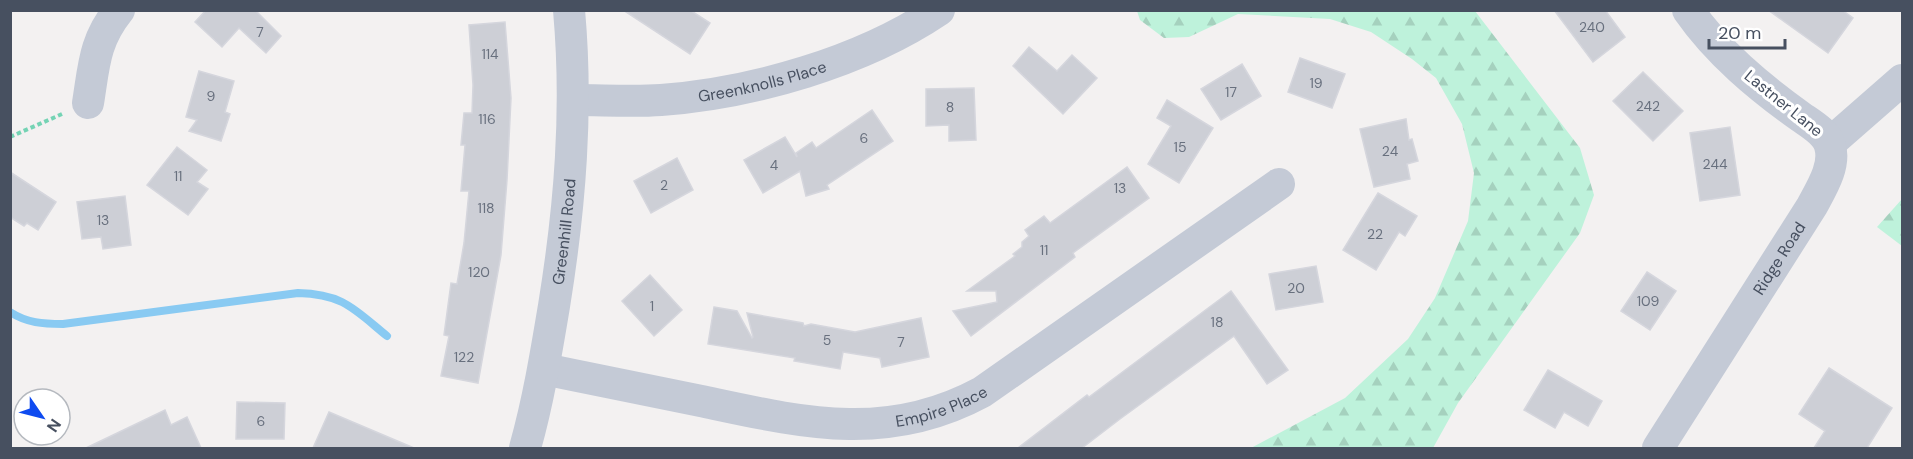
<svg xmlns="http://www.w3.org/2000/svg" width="1913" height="459" viewBox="0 0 1913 459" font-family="'DM Sans',sans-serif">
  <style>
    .forest { fill: url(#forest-firs) }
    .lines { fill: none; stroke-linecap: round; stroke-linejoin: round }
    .stream { stroke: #89caf2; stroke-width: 8 }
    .building { fill: #cdcfd6; stroke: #d5d6dd; stroke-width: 1.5 }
    .path { stroke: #74d3b4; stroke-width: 4; stroke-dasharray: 4.5 3; stroke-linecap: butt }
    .minor { stroke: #c4cad6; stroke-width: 32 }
    .labels { text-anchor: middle; stroke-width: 6; stroke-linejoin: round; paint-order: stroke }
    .number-label { font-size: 14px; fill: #68707e }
    .street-label { font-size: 16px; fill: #475060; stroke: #fff }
  </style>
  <defs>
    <pattern id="forest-firs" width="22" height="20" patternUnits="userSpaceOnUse" patternTransform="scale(1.5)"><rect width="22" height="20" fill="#bef2db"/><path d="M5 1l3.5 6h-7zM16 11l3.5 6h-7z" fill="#a5d1be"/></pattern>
  </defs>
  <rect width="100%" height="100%" fill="#f3f1f1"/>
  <g class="forest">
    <path d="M1137,11H1475L1580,148L1594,195L1580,233L1458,403L1433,448H1251L1345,398L1408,339L1435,298L1468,221L1474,173L1462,124L1436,78L1412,59L1371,32L1330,19L1238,14L1189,37L1164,38L1140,20Z"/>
    <path d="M1902,199V246L1877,227Z"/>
  </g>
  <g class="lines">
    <path class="stream" d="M10,312C27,323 43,324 63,324L298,293C343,294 354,309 387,336"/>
  </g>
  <g class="building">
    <path d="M206,10H255L281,36L266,53L239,28L222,47L195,22Z"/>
    <path d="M623,10H690L710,23L690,54Z"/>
    <path d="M1554,10H1605L1625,37L1593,62Z"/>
    <path d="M1768,10H1842L1853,18L1828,53Z"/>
    <path d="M505,22L511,98L507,180L501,255L478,383L441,376L449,336L444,335L451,283L457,284L464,243L469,191H461L465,145H461L464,113H472L473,85L469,25Z"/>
    <path d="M1029,47L1057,71L1072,55L1097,78L1063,114L1013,66Z"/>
    <path d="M1300,58L1345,74L1332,108L1288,92Z"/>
    <path d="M1242,64L1261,96L1221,120L1201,89Z"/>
    <path d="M199,71L234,81L225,112L230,114L221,141L189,131L197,120L186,117Z"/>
    <path d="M1643,72L1683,111L1653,141L1613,101Z"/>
    <path d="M974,88L976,140L949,141V125L926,126V89Z"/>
    <path d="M1167,100L1213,128L1179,183L1148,164L1171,126L1157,118Z"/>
    <path d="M872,110L893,141L827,185L829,189L806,196L800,171L763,193L744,160L785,137L797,157L796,153L812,142L816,148Z"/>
    <path d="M1406,119L1409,140L1412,139L1418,161L1407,164L1410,179L1374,187L1360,129Z"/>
    <path d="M1730,127L1740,195L1700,201L1690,133Z"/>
    <path d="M177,147L207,170L197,182L208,189L188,215L147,185Z"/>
    <path d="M677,158L693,190L651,213L634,181Z"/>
    <path d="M1127,167L1149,198L1073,253L1075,257L971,336L953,311L997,302L996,291H967L1015,256L1013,254L1022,247V242L1029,236L1025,230L1044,216L1050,223Z"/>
    <path d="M10,172L56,202L38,230L27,223L24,226L10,217Z"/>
    <path d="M1378,193L1417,216L1405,236L1399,232L1376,270L1343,250Z"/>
    <path d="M125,196L131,245L103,249L101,237L82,239L77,202Z"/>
    <path d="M1316,266L1323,302L1276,310L1269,274Z"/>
    <path d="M1647,272L1676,291L1650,330L1621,311Z"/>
    <path d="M650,275L682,310L654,336L622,301Z"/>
    <path d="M1231,291L1288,370L1267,384L1234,336L1120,419L1082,448H1018L1087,395L1089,397Z"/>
    <path d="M714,307L737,311L752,338L753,337L747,313L803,323L804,326L811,324L855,332L921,318L929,357L882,367L880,358L843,352L840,369L794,361L795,358L708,344Z"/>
    <path d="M1829,368L1892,408L1867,448H1814L1825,431L1799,414Z"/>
    <path d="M1548,370L1602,401L1588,426L1564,412L1555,428L1524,410Z"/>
    <path d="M237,402L285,403L284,439H236Z"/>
    <path d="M165,410L171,425L187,417L201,448H86Z"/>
    <path d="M329,412L414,448H313Z"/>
  </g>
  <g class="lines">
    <path class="path" d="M10,137L62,114"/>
    <g class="minor">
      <path id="s1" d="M574,100C603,100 633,102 661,100C753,93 862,62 939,10"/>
      <path d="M88,103C94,66 94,41 119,10"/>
      <path d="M1830,143L1902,80"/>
      <path id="s2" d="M544,369C596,380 648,390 701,401C800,422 886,444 982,392L1279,184"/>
      <path id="s3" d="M525,448C538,402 546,354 554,306C570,207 578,110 569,10"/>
      <path id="s4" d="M1658,448L1812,206C1821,189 1836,166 1830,146C1827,133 1811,124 1801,117C1759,87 1718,53 1688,10"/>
    </g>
  </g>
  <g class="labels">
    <g class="number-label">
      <text x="1592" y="32">240</text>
      <text x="260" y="37">7</text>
      <text x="490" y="59">114</text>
      <text x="1316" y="88">19</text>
      <text x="1231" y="97">17</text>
      <text x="211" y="101">9</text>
      <text x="1648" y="111">242</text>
      <text x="950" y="112">8</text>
      <text x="487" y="124">116</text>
      <text x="864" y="143">6</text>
      <text x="1180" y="152">15</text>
      <text x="1390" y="156">24</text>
      <text x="1715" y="169">244</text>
      <text x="774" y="170">4</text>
      <text x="178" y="181">11</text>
      <text x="664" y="190">2</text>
      <text x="1120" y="193">13</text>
      <text x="486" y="213">118</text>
      <text x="103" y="225">13</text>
      <text x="1375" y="239">22</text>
      <text x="1044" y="255">11</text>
      <text x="479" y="277">120</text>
      <text x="1296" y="293">20</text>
      <text x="1648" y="306">109</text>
      <text x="652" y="311">1</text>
      <text x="1217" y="327">18</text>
      <text x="827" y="345">5</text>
      <text x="901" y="347">7</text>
      <text x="464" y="362">122</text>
      <text x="261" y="426">6</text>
    </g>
    <g class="street-label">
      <text dy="6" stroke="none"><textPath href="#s1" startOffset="190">Greenknolls Place</textPath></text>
      <text transform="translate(1784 103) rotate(39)" y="6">Lastner Lane</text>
      <text dy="6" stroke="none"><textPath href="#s3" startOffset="220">Greenhill Road</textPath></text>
      <text dy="6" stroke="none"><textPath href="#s4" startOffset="225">Ridge Road</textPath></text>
      <text dy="6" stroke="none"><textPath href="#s2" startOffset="405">Empire Place</textPath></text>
    </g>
  </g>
  <rect width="1913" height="459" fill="none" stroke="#475060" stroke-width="24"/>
  <g transform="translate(42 417) rotate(125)"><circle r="28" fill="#ffffff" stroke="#b5b9bf" stroke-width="1.5"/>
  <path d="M0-4.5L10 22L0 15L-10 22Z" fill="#0f4bf0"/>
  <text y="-9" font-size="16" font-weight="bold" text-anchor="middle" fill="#475060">N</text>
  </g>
  <path d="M1709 39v9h76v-9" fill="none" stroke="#475060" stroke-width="3"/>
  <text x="1718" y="39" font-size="18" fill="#475060" stroke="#ffffff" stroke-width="4.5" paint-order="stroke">20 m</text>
</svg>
